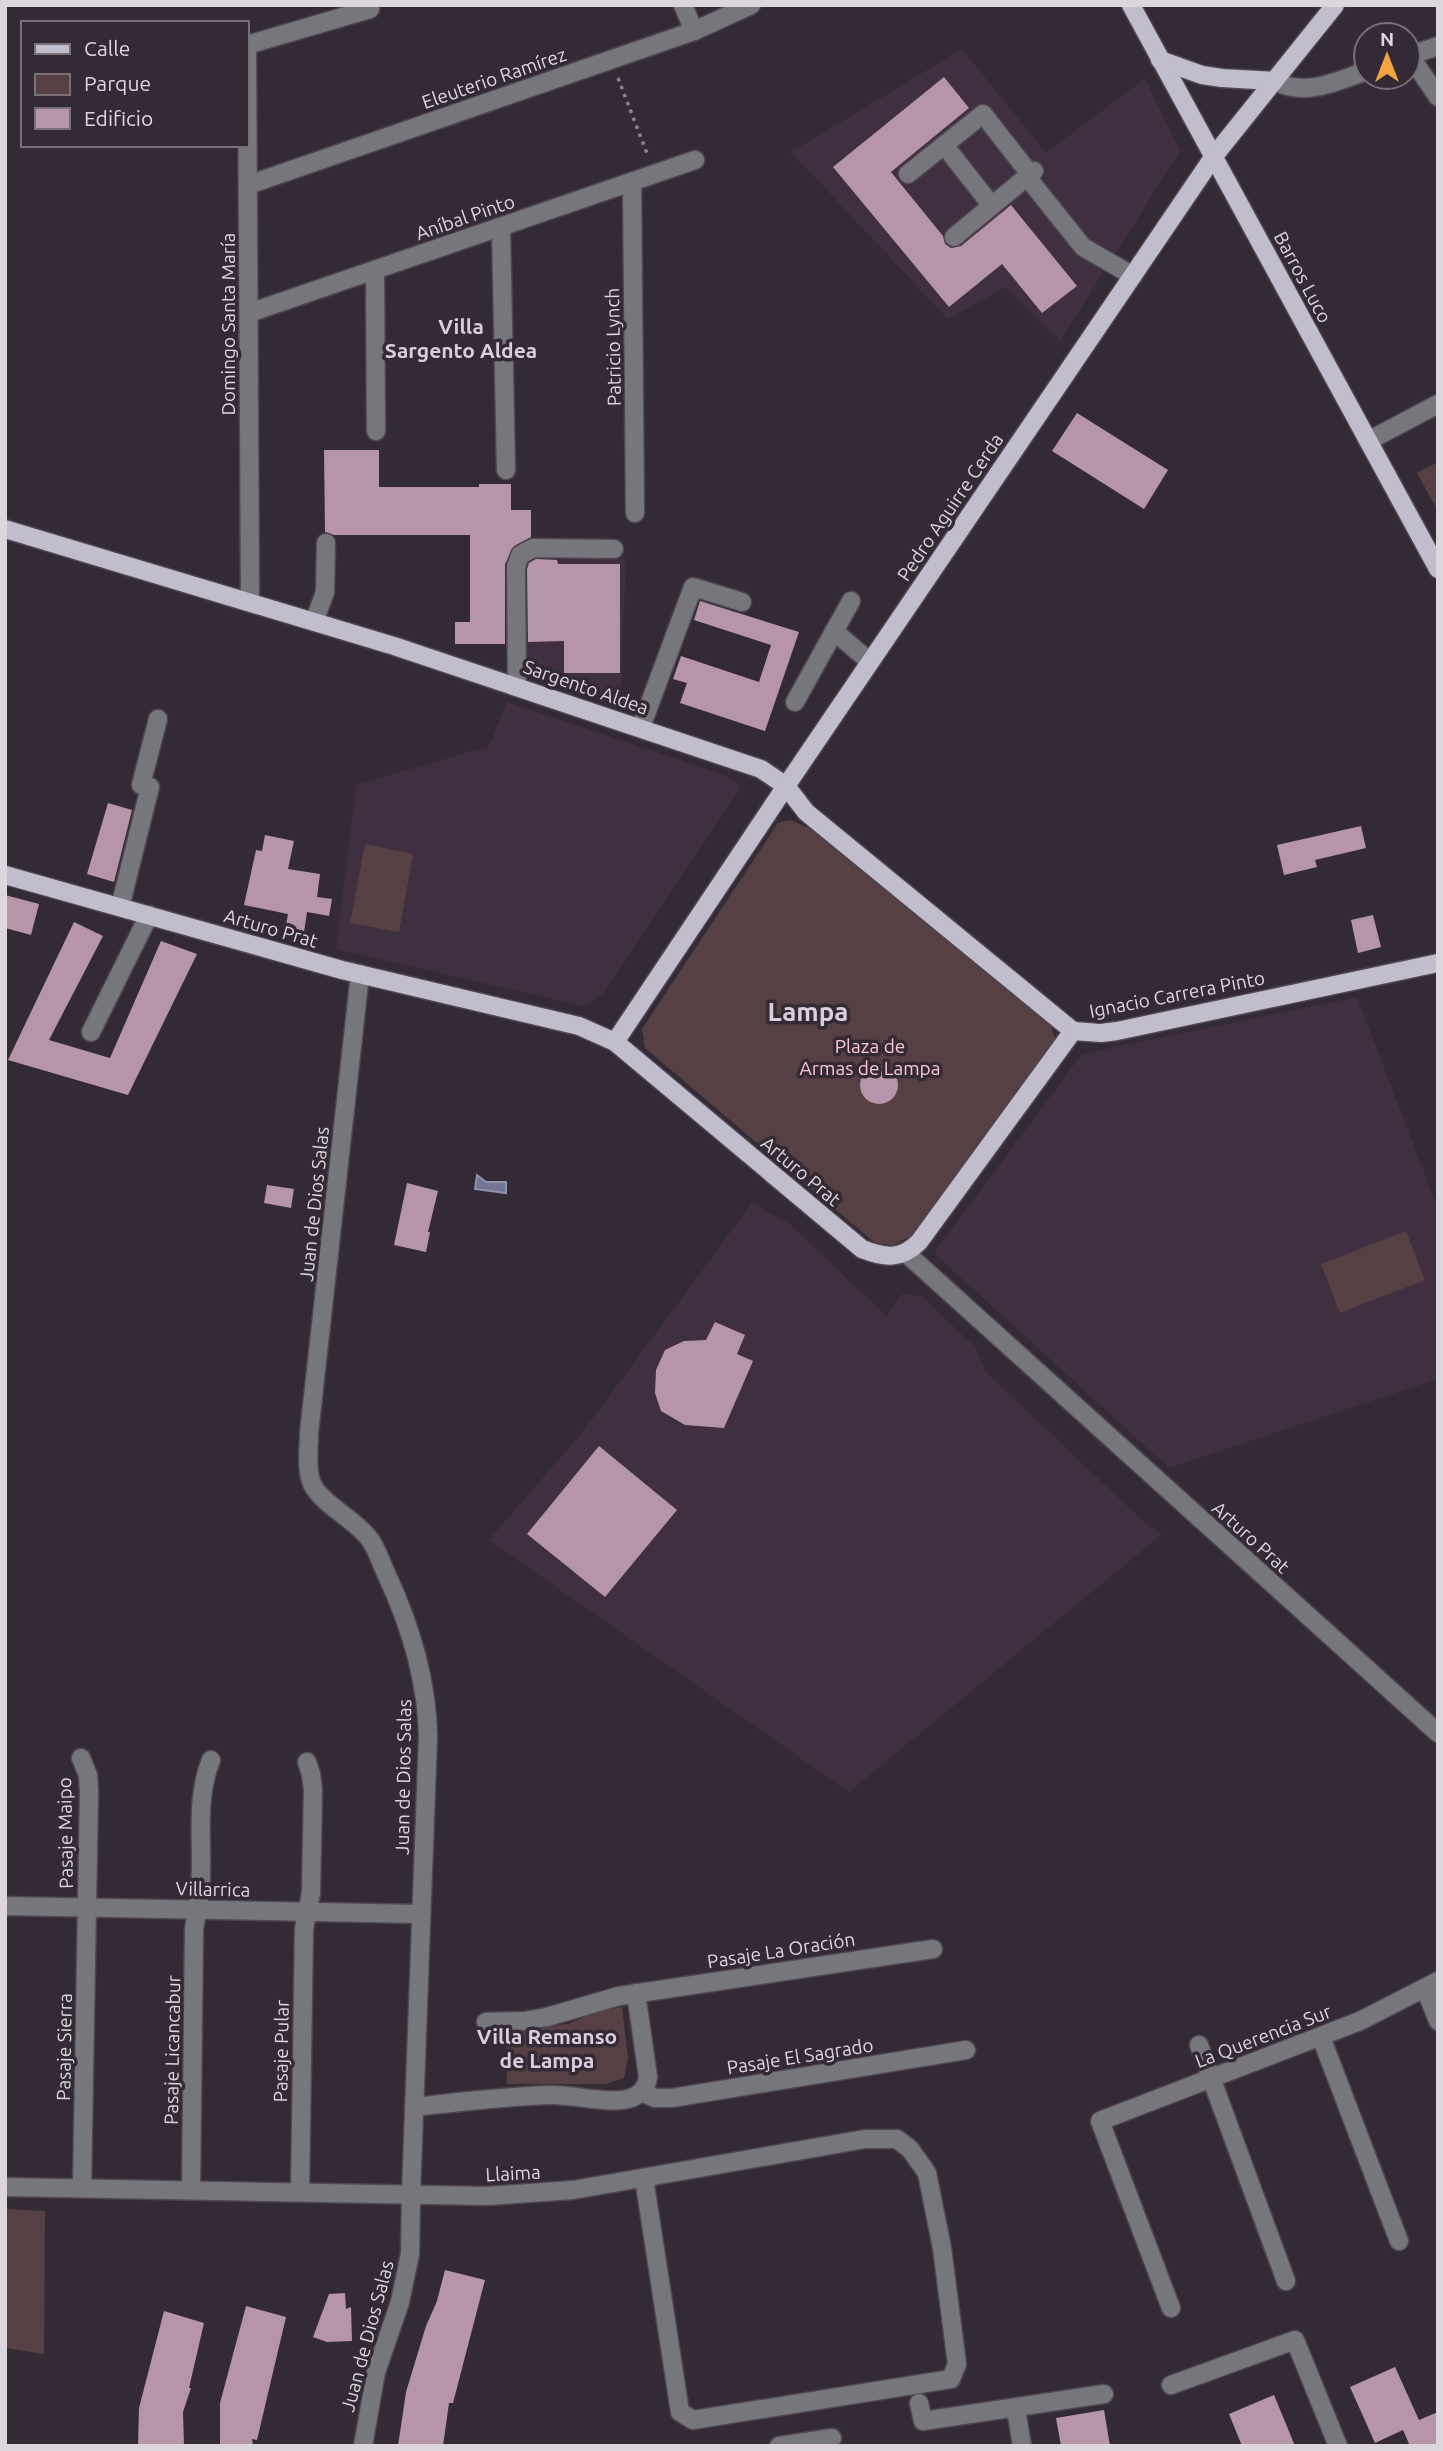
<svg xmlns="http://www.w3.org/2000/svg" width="1443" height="2451" viewBox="0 0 1443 2451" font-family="Ubuntu,sans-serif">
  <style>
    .built { fill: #3f2f41 }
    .green { fill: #564044 }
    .water { fill: #717493; stroke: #9191aa; stroke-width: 2 }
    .building { fill: #b695a8 }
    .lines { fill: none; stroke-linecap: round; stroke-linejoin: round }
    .minor-casing { stroke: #4f4651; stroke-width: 21 }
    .major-casing { stroke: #4f4651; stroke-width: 21 }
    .path { stroke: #8b828c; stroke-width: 3.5; stroke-dasharray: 3.5 5; stroke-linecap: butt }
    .minor { stroke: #78767d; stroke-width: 18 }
    .major { stroke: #c2bdcd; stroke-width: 18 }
    .labels { text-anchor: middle; stroke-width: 7; stroke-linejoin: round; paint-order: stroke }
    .street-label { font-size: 19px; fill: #ddd6de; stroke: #342a36 }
    .park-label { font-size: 19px; fill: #fac5d0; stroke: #342a36 }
    .neighbourhood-label { font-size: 21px; font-weight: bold; fill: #dbcddd; stroke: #342a36 }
    .district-label { font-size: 26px; font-weight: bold; fill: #dbcddd; stroke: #342a36 }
  </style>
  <rect width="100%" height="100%" fill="#342a36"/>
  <g class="built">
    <path d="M962,49L1046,153L1145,79L1180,151L1060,341L1006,287L948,319L791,152Z"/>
    <path d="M521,558L626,559L620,704L523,672Z"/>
    <path d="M507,702L725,775L741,786L603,994L583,1006L336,949L356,785L489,746Z"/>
    <path d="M1357,997L1438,1209V1379L1169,1468L934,1253L1082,1054Z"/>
    <path d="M752,1203L791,1225L886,1316L902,1294L922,1296L975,1347L986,1372L1146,1524L1162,1534L849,1792L489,1540L585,1429Z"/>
  </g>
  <g class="green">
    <path d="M1438,462V511L1417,473Z"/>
    <path d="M790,820L809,828L1051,1026L1056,1042L911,1236L893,1245L875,1243L645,1048L642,1029L778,823Z"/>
    <path d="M365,844L413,854L399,932L350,923Z"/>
    <path d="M1406,1231L1425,1280L1340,1313L1321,1264Z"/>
    <path d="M622,2007L628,2058L624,2078L606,2084H507L506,2031L569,2024L596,2011Z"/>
    <path d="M5,2209L45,2211L44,2354L5,2348Z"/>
  </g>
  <path class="water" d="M477,1175L486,1182H506V1193L475,1189Z"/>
  <g class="building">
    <path d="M944,77L969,108L891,172L943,236L945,244L951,248L961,246L1011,205L1077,286L1042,313L1002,264L949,307L833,167Z"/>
    <path d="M1077,413L1168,470L1144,509L1052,451Z"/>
    <path d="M324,450H379V487H479V484H511V510H531V537L514,546L505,564V644H455V622H470V535H334L325,532Z"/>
    <path d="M536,559L557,560L558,564H620V673H564V641L528,642L527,569L529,563Z"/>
    <path d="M700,601L799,632L765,731L680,703L687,683L673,679L681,656L759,682L771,645L694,620Z"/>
    <path d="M108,803L132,810L114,882L87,874Z"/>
    <path d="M1361,826L1366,848L1315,860L1317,867L1284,875L1277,845Z"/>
    <path d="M265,835L294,841L288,869L320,874L317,897L332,899L329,916L307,912L303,939L284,935L288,914L244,905L256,850L262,851Z"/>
    <path d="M5,895L39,904L31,935L5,928Z"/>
    <path d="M1373,915L1381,947L1358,953L1351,920Z"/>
    <path d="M74,922L103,936L49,1040L110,1058L161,941L197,954L128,1095L8,1060Z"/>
    <circle cx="879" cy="1085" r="19"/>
    <path d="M407,1183L438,1191L428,1232H430L426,1252L394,1245Z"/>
    <path d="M267,1185L294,1189L291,1208L264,1203Z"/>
    <path d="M715,1322L745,1335L737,1354L753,1361L724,1428L685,1425L661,1411L655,1393L656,1370L665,1350L684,1341L706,1340Z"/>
    <path d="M599,1446L677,1510L605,1597L527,1534Z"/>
    <path d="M445,2270L485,2280L453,2403H449L443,2446H398L406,2392L426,2326L437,2301Z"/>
    <path d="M345,2293L346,2309L351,2307L352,2341L327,2342L313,2337L329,2294Z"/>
    <path d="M246,2306L286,2317L257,2440L252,2439L253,2446H220V2403Z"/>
    <path d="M164,2311L204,2323L189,2388H191L183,2412L184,2446H138L139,2408Z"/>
    <path d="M1395,2367L1419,2420L1438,2412V2446H1410L1403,2430L1375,2443L1350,2387Z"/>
    <path d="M1274,2395L1295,2446H1242L1229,2414Z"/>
    <path d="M1104,2410L1110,2446H1061L1056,2418Z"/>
  </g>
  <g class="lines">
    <g class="minor-casing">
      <g id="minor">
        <path d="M683,5L694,31"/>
        <path d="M1408,56L1438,46"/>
        <path d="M1410,56L1438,97"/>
        <path d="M1274,81C1306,97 1335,82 1366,71"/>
        <path d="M944,145L992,206"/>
        <path d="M908,174L983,114L1030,174"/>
        <path d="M1027,177L1083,247L1133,276"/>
        <path d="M632,182L635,513"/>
        <path d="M248,185L694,31L751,5"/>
        <path d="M501,227L506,470"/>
        <path d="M954,237L1034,171"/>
        <path d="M375,270L376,431"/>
        <path d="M249,313L695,160"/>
        <path d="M1368,441L1438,404"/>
        <path d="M250,602L247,45L370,9"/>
        <path d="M314,622L325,592L326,543"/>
        <path d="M834,631L870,662"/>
        <path d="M517,686L516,567L520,555L533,548L614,549"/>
        <path d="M795,702L851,601"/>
        <path d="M641,727L693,587L742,602"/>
        <path d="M120,907L150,787L141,785L158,719"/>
        <path d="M360,974L309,1433C309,1449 306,1466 311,1481C317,1501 354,1519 368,1537C376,1546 380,1560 385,1571C410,1624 427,1678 428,1736L411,2194L410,2254L400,2302L376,2372L363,2446"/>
        <path d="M91,1032L149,915"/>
        <path d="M906,1253L1438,1733"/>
        <path d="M81,1758L88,1775L89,1792L82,2188"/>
        <path d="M5,1906L420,1914"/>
        <path d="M1425,1988L1438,2021"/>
        <path d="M486,2022L524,2021L547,2017L619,1996L933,1949"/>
        <path d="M1321,2037L1399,2241"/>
        <path d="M1199,2045L1286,2281"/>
        <path d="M641,2092L655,2098H672L966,2050"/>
        <path d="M414,2107C460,2102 507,2096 553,2095C575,2095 608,2104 628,2099C639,2096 647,2088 648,2077L636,1993"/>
        <path d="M5,2187L487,2196L573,2190L865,2139H897L910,2149L927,2173L942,2248L957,2364L951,2379L693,2420L680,2412L644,2178"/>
        <path d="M191,2190L194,1929C196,1917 199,1904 200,1891C204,1847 194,1802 211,1760"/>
        <path d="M300,2192L304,1929L311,1893L313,1790L311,1774L307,1762"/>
        <path d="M1171,2308L1100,2121L1360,2021L1438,1981"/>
        <path d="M1171,2385L1295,2340L1338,2446"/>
        <path d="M919,2403L923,2421L1104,2394"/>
        <path d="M1016,2409L1022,2446"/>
        <path d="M779,2446L832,2438"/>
      </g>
    </g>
    <g class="major-casing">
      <g id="major">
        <path d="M1131,5L1438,569"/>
        <path d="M1160,60L1202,75L1222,78L1274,81"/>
        <path d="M5,529L394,646L761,769L786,786L806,812L1073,1031"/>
        <path d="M5,875L342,970L579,1026L615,1042L862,1249C885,1258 901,1260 919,1242L1073,1031"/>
        <path d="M1073,1031L1101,1033L1117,1031L1438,963"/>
        <path d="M615,1042L786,786L1214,156L1335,5"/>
      </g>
    </g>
    <path class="path" d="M618,78L648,156"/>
    <use href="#minor" class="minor"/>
    <use href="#major" class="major"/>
  </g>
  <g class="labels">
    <g class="street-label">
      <text transform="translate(494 78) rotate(-19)" y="7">Eleuterio Ramírez</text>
      <text transform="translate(465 217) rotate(-19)" y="7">Aníbal Pinto</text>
      <text transform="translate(1303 277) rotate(62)" y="7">Barros Luco</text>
      <text transform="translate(228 324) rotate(-90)" y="7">Domingo Santa María</text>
      <text transform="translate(613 347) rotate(-91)" y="7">Patricio Lynch</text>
      <text transform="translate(950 507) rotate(-56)" y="7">Pedro Aguirre Cerda</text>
      <text transform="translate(586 687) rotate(19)" y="7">Sargento Aldea</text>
      <text transform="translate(271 928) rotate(16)" y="7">Arturo Prat</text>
      <text transform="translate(1177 994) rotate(-11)" y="7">Ignacio Carrera Pinto</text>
      <text transform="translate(801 1171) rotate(40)" y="7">Arturo Prat</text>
      <text transform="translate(314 1204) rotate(-84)" y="7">Juan de Dios Salas</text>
      <text transform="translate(1251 1537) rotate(42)" y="7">Arturo Prat</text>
      <text transform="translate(403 1777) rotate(-89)" y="7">Juan de Dios Salas</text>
      <text transform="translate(65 1833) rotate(-91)" y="7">Pasaje Maipo</text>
      <text transform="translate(213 1889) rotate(1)" y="7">Villarrica</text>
      <text transform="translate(781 1950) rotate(-9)" y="7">Pasaje La Oración</text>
      <text transform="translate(1263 2036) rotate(-21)" y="7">La Querencia Sur</text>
      <text transform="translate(64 2047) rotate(-89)" y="7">Pasaje Sierra</text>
      <text transform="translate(172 2050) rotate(-89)" y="7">Pasaje Licancabur</text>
      <text transform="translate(281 2051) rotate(-89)" y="7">Pasaje Pular</text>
      <text transform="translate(800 2056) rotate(-9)" y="7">Pasaje El Sagrado</text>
      <text transform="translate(513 2173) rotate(-3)" y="7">Llaima</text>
      <text transform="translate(367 2336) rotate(-75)" y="7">Juan de Dios Salas</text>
    </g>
    <g class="park-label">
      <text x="870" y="1053">Plaza de<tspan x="870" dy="22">Armas de Lampa</tspan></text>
    </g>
    <g class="neighbourhood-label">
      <text x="461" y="334">Villa<tspan x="461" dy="24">Sargento Aldea</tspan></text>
      <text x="547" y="2044">Villa Remanso<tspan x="547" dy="24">de Lampa</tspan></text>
    </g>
    <g class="district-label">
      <text x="808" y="1021">Lampa</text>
    </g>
  </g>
  <rect width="1443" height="2451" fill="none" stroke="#ddd6de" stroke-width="14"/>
  <rect x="21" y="21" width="228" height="126" fill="#342a36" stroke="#786f79" stroke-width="2"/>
  <rect x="35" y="44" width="35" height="10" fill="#c2bdcd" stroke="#786f79" stroke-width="2"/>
  <text x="84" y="56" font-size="21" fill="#ddd6de">Calle</text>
  <rect x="35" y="74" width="35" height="21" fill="#564044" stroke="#786f79" stroke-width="2"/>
  <text x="84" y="91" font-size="21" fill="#ddd6de">Parque</text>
  <rect x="35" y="108" width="35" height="21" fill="#b695a8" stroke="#786f79" stroke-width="2"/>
  <text x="84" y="126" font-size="21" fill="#ddd6de">Edificio</text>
  <g transform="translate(1387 56)"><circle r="33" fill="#342a36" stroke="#786f79" stroke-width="2"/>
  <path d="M0-5L12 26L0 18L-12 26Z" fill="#f4a443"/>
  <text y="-10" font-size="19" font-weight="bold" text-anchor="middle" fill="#ddd6de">N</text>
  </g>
</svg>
